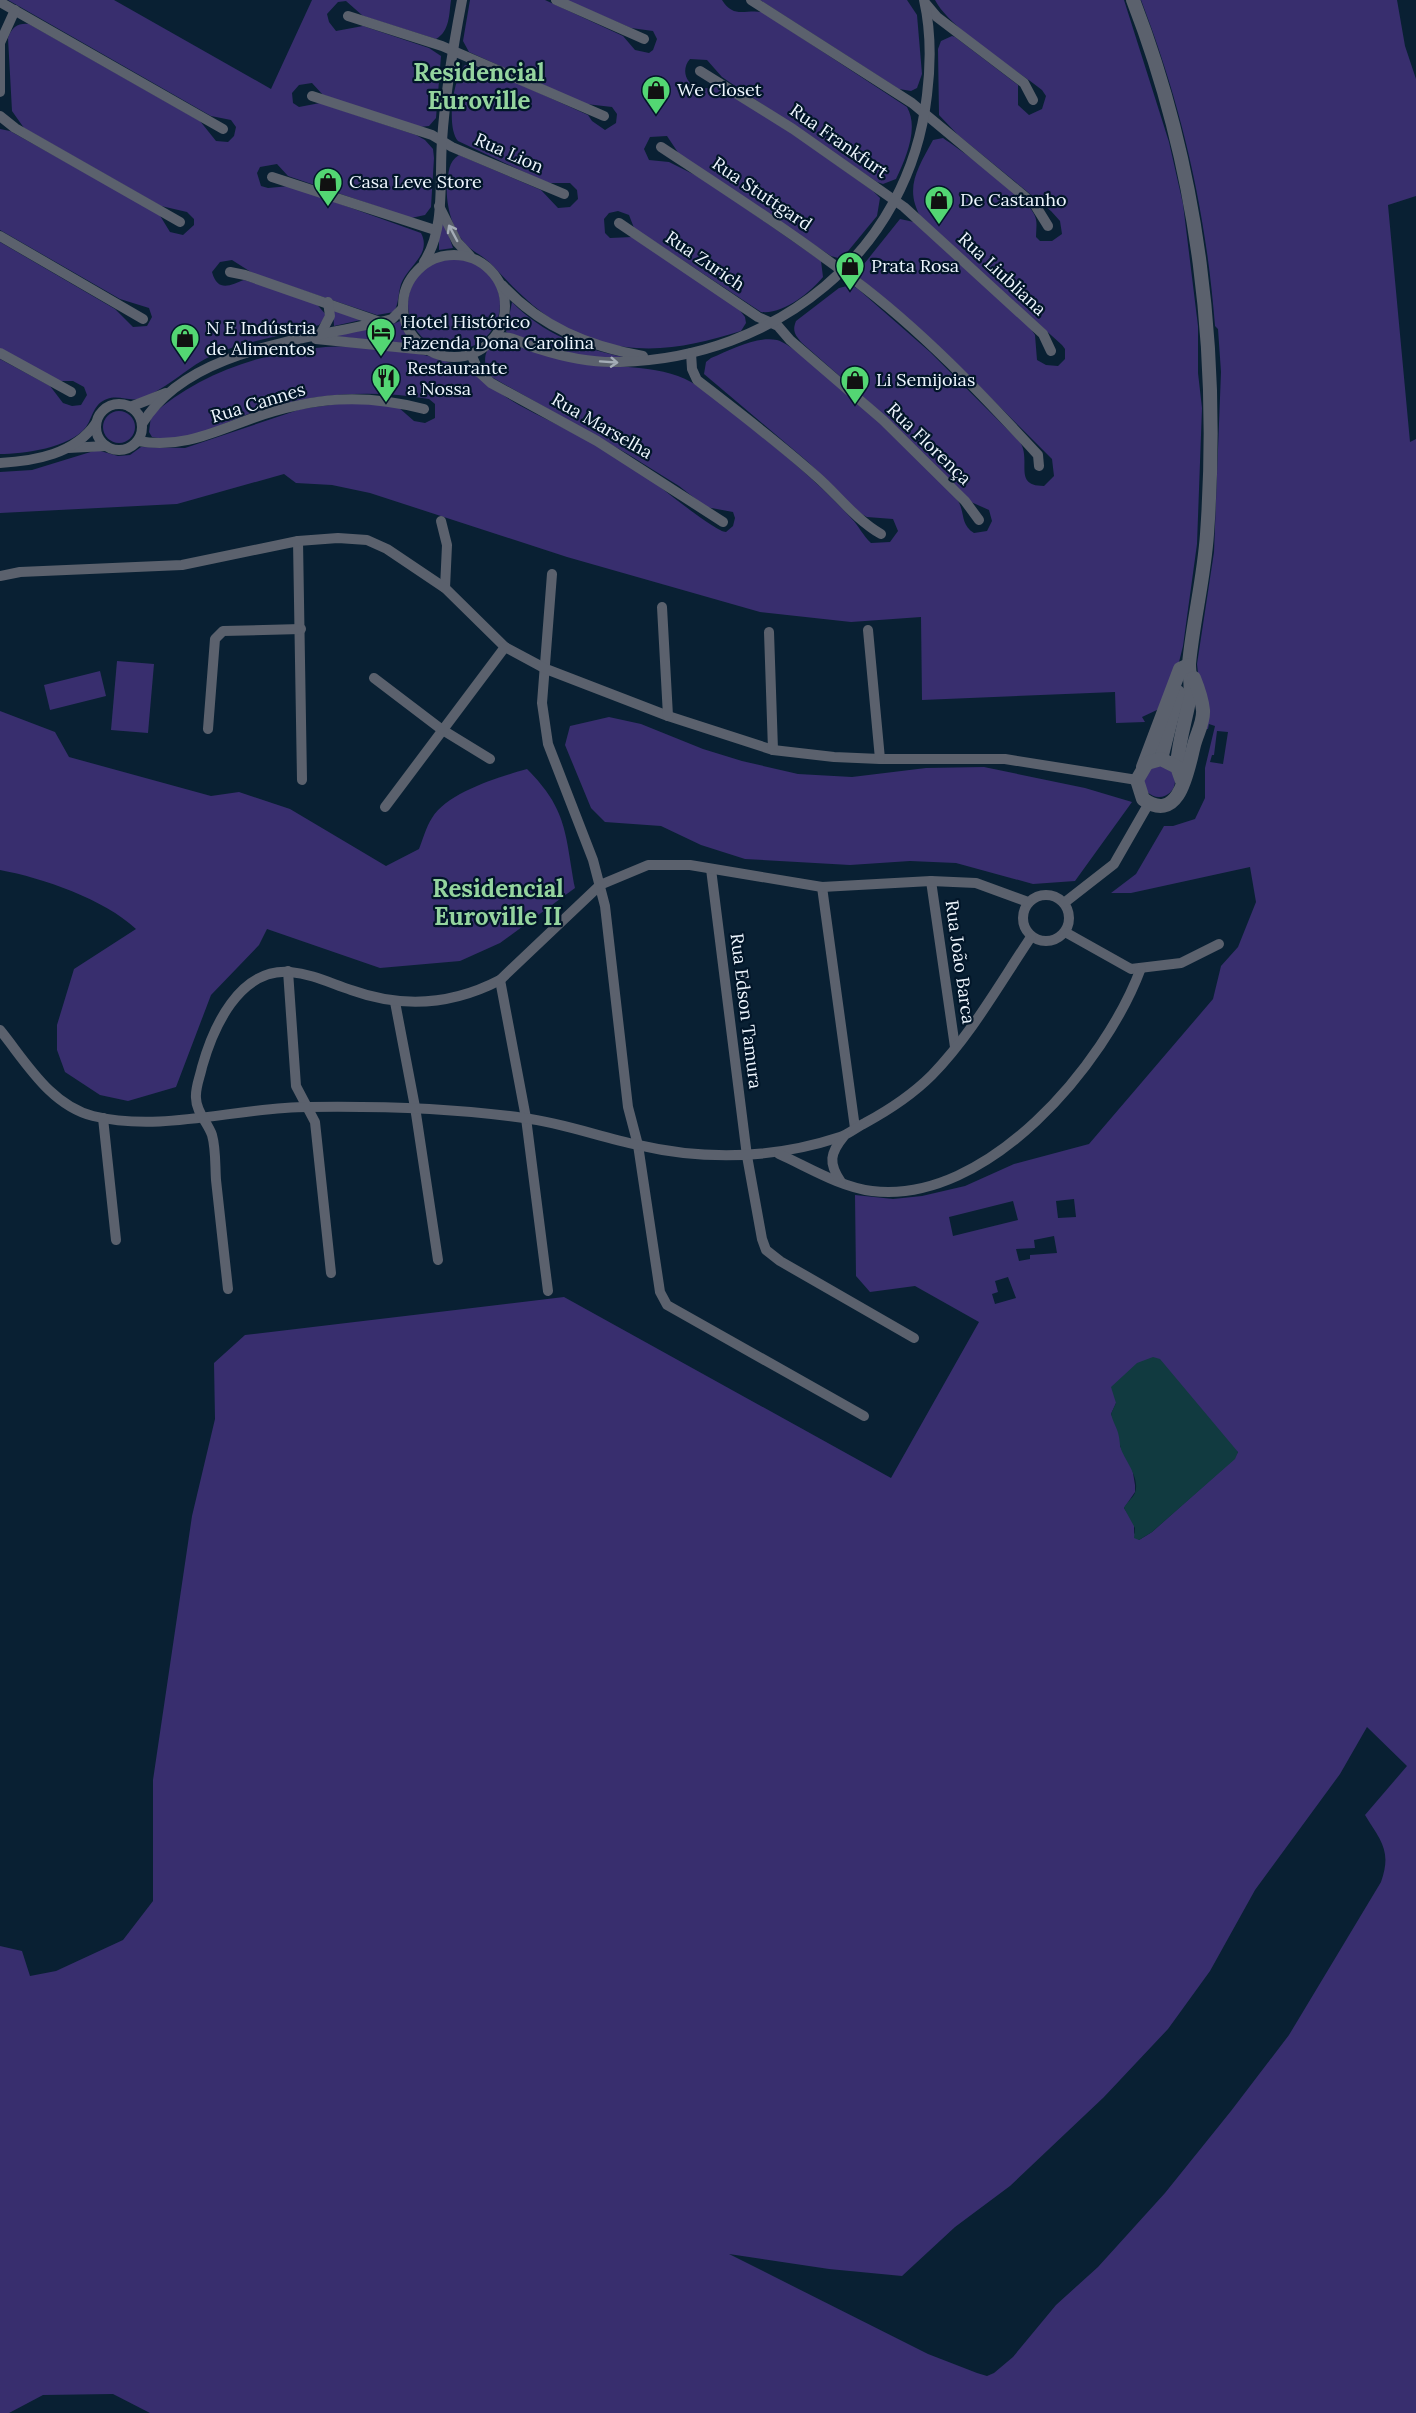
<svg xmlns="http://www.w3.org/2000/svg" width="1416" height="2413" viewBox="0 0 1416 2413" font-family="Lora,serif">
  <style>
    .green { fill: #382e6e; fill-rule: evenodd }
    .water { fill: #113a40 }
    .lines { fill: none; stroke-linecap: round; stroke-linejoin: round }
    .minor { stroke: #5b616d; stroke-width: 10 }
    .tertiary { stroke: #5b616d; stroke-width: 14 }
    .oneway { stroke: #a4acb6 }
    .labels { text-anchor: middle; stroke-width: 4.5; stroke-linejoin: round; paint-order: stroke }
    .poi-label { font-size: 18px; fill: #eef6fe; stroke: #021629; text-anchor: start }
    .street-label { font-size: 18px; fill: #eef6fe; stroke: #021629 }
    .district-label { font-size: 24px; font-weight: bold; fill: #94d49e; stroke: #021629 }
  </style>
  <rect width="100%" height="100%" fill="#092033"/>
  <g class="green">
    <path d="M8,0H114L271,89L312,0H451C449,14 450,31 436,39L363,16L346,1L338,2L327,14L329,22L336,31L363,26L429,48L441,56L436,118L429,126L420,127L323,95L312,83L299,85L292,93L293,103L299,107L320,103L416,135L425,140L433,149L434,158L431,207L425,215L411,218L288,176L277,164L260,167L257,173L261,186L268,188L290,186L421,233C432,254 408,266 401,284C398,294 399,303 394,312L377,315L254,274L232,260L220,262L212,272C218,294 232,284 244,280L314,301L327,316L319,325C284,337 244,340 209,357C186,368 164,392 138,399C128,401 118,395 107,399C93,404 93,417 86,427C70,448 23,454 0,454V359L50,386L63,403L72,406L81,405L87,395L84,387L73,381H58L0,348V242L115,309L133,327L147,326L152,317L149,308L120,299L0,230V129L10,131L159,214L170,232L183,235L194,225V219L187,212L161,206L24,128L12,111L8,38C12,27 18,23 29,24L200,121L216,141L228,142L234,136L236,127L231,120L211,116Z"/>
    <path d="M470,0H545L623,36L635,50L649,53L653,50L657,39L653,31L631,28L566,0H722C734,19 745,9 762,12L907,107C919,128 906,158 896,179L883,184L877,182L722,77L707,60L690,59C681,69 685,84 699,88C706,90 712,86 719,87L793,134L873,191L880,198L877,216L844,256L838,258L831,256L679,154L667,136L650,137L644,149L649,160L669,162L705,180L821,261L823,277C810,293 782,315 761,312L634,228L629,215L618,211L609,213L604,219L605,233L610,238L632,237L738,308L745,317L746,323L741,331C693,346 648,356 598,341C552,327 525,300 493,266C486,258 479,255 471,249C453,235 445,205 447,183C449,172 448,162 459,155L541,190L558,208L570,207L578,199L577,190L570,183H550L541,180L458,141C446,127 453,78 465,65L488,70L588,115L592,121L605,130L616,123L617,114L612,107L586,104L469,52L463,41Z"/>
    <path d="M760,0H907L917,15L922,74L917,88L911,91L899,89Z"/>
    <path d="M935,0H1124L1169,142L1183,204L1198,326V373L1202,408L1197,544L1183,646L1178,666L1159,709L1142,717L1145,722L1116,723L1115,692L922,700L921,617L851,622L760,612L567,557L370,493L332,485L296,483L284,474L177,504L0,513V472L32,470L97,450L118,456L130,455L141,447L185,448L301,409L352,402L398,407L414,421L425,423L435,418V404L429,399C372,389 312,393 257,411C223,422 190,445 152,437L149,432L151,416C227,347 358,328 454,364C477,373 497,393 519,405C560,427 603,446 642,473C656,483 715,532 726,532L733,526L735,518L733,512L706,507L679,486L626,453L488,375C484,364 482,349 496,343C506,339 553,356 566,360C605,369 659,363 691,382C712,394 731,411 749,426C785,455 820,484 851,518C859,526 863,536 871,543L890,542L898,531L893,519L867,517L858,512L808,462L704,374L706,362L711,358C731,350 755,336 777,340C799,344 937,474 956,498C966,510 959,524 974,533L987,531L992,521L989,510L971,502L867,400L802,343C795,335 792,331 796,321L839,288L851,285L858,289L930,352L1020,442C1032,461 1012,486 1044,486L1054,476L1052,459L953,360L860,278V269L900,219L914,222L1029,326L1035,335L1037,360L1046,365L1058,366L1065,359V349L1062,345L922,219C903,189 918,168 933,140L943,138C963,152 1025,195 1034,214C1038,221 1036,229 1036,237L1040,241H1052L1062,234L1060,221L1051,211L958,135L939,115L938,49L941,41L952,36L955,37L1018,85V105L1029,115L1042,109L1046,96L1042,90C1014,68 950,29 935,0Z"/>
    <path d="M1141,0H1397L1405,46L1416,79V196L1388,205L1410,442L1416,439V2413H150L113,2394L43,2395L9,2413H0V1946L22,1951L30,1976L56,1971L123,1940L153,1901V1780L192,1516L215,1419L214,1363L245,1335L564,1297L891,1478L979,1322L915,1286L870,1292L856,1276L855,1195L893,1199L922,1196L965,1186L1014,1164L1089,1144L1213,999L1221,966L1238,947L1256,902L1250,867L1131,893H1111L1136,874L1164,826H1173L1195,819L1205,798V768L1215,726L1209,724L1208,729H1204L1197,664L1214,552L1221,372L1218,329L1215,326C1206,211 1182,107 1141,0ZM1217,731L1228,732L1223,764L1210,762L1212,755H1214ZM1074,1199L1076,1217L1058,1218L1056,1201ZM1013,1201L1018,1220L953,1236L949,1217ZM1054,1236L1057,1253L1030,1255V1259L1019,1261L1016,1249L1035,1248L1034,1240ZM1008,1277L1016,1298L995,1304L992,1294L998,1292L995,1281ZM1116,1403L1238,1452L1234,1459L1152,1532L1139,1540L1134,1533V1523L1124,1508L1135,1492V1485L1132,1467L1120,1446V1432L1111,1414ZM1367,1727L1407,1766L1365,1815C1381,1841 1392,1851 1381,1882L1289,2035L1231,2111L1165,2193L1098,2267L1056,2305L1013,2357L994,2373L987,2376L977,2373L928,2354L729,2254L829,2269L902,2276L955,2227L1010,2186L1104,2097L1168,2029L1210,1971L1255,1890L1340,1774Z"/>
    <path d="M444,222L453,248L439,250V223Z"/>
    <circle cx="454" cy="304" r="46"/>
    <path d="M512,302C542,333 582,349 624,357C586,362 540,348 506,332Z"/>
    <path d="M333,309L361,320L334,326Z"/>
    <path d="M400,321L412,344L332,336L391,325Z"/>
    <circle cx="119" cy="427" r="16"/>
    <path d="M117,661L154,664L148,733L111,730Z"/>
    <path d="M100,671L106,696L50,710L44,685Z"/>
    <path d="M0,711L55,732L69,757L211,796L239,792L290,809L386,866L419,849C423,839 426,827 432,818C448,792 499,777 527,769C568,810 565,834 575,888L500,943L460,961L380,968L267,929L259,945L211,995L176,1087L128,1101L100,1095L65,1072L57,1050V1025L74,969L136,929C104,899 43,878 0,870Z"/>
    <path d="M609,717L641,724L703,749L742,761L798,774L852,777L926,768L984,767L1085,788L1132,802L1075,881L1033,884L956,863L910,861L850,865L745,859L701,845L661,826L605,822L591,808L565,745L570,726Z"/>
    <circle cx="1159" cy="781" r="16"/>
  </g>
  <path class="water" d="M1153,1357L1160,1359L1238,1452L1235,1459L1152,1532L1139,1540L1134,1538L1135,1528L1124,1508C1126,1503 1132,1499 1135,1493C1141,1476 1122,1458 1120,1445C1119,1429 1115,1428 1111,1414L1116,1403L1111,1387L1137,1363Z"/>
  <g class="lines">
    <g class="minor">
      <path d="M556,0L644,39"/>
      <path d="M751,0L912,103L1035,205L1048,226"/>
      <path d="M0,2L223,129"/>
      <path d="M926,4L937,17L1024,83L1033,100"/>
      <path d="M348,16L442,46L604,116"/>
      <path d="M0,42V92"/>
      <path d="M0,43L15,10"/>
      <path d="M700,71L793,129L904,207L1043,334L1051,351"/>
      <path d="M312,96L432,135L452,147L564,194"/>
      <path d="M0,116L15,128L180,222"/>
      <path d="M661,147C726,190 791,232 853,279C921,330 981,393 1038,455L1039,466"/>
      <path d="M272,177L435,230"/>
      <path d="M439,206L457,242L470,256"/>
      <path d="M619,223L758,317L778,326L790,340L883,420L965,501L979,520"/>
      <path d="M0,236L143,319"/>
      <circle cx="454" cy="306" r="51"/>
      <path d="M424,262C446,229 439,179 442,141C445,94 453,47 462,0"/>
      <path d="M230,272L245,275L380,322"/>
      <path d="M502,285C541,327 588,346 643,356"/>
      <path d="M320,335L330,316L328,302"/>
      <path d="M316,339L426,350"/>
      <path d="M492,340C497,338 503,336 509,338C519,340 529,346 539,349C564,357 593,363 620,362C775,358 909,253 927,95C931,63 931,31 924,0"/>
      <path d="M0,353L71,392"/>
      <path d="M691,353L692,369L697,380C737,411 778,442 816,476C838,495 855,519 881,534"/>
      <path d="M471,354L479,372L491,383L597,441L723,522"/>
      <circle cx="119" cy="427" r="23"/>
      <path d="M130,407L166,393"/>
      <path d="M142,424C189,346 312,340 392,319L402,309"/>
      <path d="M138,441C181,449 214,432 253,418C314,397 362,393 424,409"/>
      <path d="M68,448L106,446"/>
      <path d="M0,463C35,461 75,454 96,423"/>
      <path d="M441,521L447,545L445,588"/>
      <path d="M298,541L302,780"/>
      <path d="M552,574L542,703L548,744L593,860L605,906L628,1107L638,1145L660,1292L667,1305L864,1416"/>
      <path d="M0,576L20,572L182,565L298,541L338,538L367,540L387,549L445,588L505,647L546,669L668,716L773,750L834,757L880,759H1005L1137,780"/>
      <path d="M662,607L668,716"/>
      <path d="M868,630L880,759"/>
      <path d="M769,632L773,750"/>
      <path d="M374,678L441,729L490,759"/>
      <path d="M208,729L215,639L223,631L301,629"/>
      <path d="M385,807L505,647"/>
      <path d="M711,869L747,1156L762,1239L766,1250L780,1261L914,1338"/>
      <path d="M931,881L955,1047"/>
      <path d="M822,887L855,1128"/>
      <circle cx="1046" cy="918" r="23"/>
      <path d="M1064,903L1114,864L1149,803"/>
      <path d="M1065,932L1131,969L1181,963L1219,944"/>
      <path d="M288,971L296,1086L315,1122L331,1273"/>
      <path d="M500,980L526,1118L548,1291"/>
      <path d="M395,1002L415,1107L438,1260"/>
      <path d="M0,1030C26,1062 50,1105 93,1116C163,1133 237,1107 308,1107C380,1106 453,1108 524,1118C563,1123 600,1137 638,1145C707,1161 773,1159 840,1137C849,1134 857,1127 865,1123C889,1110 913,1094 932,1075C971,1035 1000,983 1031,937"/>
      <path d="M103,1118L116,1240"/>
      <path d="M779,1154C808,1167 840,1187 872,1191C987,1205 1105,1065 1141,968"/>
      <path d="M841,1182C828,1163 830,1153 844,1136"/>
      <path d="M228,1289C224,1253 220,1217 216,1180C215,1166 216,1149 212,1135C208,1123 196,1112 196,1098C195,1088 200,1077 202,1067C213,1028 239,968 290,972C312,974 330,983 351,990C401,1008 452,1005 500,980L600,885L648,865H690L822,887L931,881L976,883L1028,902"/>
    </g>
    <g class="tertiary">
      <path d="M1133,0C1199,170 1220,353 1207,534C1204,578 1193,621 1189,664C1189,675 1192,685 1190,696C1186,719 1178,743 1177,767"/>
      <path d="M1161,759L1178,692"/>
      <path d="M1143,767L1180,669L1189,665"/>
      <path d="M1183,784L1177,767L1161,759L1147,763L1137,780L1143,799C1180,826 1188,768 1194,745C1197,733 1204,722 1203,710C1202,699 1198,688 1194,678"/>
    </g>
  </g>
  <defs><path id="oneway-shaft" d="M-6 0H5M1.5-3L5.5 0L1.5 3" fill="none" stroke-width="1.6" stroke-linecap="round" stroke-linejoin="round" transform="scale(1.5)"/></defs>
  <g class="oneway">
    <use href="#oneway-shaft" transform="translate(453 233) rotate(-118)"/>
    <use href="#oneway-shaft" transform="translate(609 362) rotate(4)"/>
  </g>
  <defs>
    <g id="shop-pin" transform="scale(1.5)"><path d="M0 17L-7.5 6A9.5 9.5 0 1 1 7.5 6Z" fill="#53d673" stroke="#021629"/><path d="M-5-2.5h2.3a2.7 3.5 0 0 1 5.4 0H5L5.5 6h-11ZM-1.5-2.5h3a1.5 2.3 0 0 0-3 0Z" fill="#111"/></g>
    <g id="hotel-pin" transform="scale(1.5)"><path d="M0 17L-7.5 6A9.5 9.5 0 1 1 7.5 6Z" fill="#53d673" stroke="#021629"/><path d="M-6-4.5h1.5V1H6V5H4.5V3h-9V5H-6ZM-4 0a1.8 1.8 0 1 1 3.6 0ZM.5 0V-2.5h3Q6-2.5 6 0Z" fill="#111"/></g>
    <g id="restaurant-pin" transform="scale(1.5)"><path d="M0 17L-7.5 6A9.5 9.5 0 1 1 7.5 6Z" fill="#53d673" stroke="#021629"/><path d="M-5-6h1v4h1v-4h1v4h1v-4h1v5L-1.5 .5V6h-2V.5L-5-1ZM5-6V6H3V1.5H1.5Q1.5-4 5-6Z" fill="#111"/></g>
  </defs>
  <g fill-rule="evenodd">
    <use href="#shop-pin" x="656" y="90"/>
    <use href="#shop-pin" x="328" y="182"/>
    <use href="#shop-pin" x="939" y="200"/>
    <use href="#shop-pin" x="850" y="266"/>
    <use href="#hotel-pin" x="381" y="332"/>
    <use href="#shop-pin" x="185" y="338"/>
    <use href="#restaurant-pin" x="386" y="378"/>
    <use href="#shop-pin" x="855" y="380"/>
  </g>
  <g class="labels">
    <g class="poi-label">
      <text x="677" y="96">We Closet</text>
      <text x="349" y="188">Casa Leve Store</text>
      <text x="960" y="206">De Castanho</text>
      <text x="871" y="272">Prata Rosa</text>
      <text x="402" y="328">Hotel Histórico<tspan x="402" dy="21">Fazenda Dona Carolina</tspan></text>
      <text x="206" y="334">N E Indústria<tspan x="206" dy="21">de Alimentos</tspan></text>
      <text x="407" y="374">Restaurante<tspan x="407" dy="21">a Nossa</tspan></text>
      <text x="876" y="386">Li Semijoias</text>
    </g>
    <g class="street-label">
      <text transform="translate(839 141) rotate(35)" y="6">Rua Frankfurt</text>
      <text transform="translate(509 153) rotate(24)" y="6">Rua Lion</text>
      <text transform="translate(762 194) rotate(34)" y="6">Rua Stuttgard</text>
      <text transform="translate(705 261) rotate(34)" y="6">Rua Zurich</text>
      <text transform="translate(1002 274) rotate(43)" y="6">Rua Liubliana</text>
      <text transform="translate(258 403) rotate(-17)" y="6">Rua Cannes</text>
      <text transform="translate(602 426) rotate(30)" y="6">Rua Marselha</text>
      <text transform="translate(929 444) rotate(44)" y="6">Rua Florença</text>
      <text transform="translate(960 962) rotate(82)" y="6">Rua João Barca</text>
      <text transform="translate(746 1011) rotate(83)" y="6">Rua Edson Tamura</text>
    </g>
    <g class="district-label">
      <text x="479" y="81">Residencial<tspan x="479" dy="28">Euroville</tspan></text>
      <text x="498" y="897">Residencial<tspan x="498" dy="28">Euroville II</tspan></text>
    </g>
  </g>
</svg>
